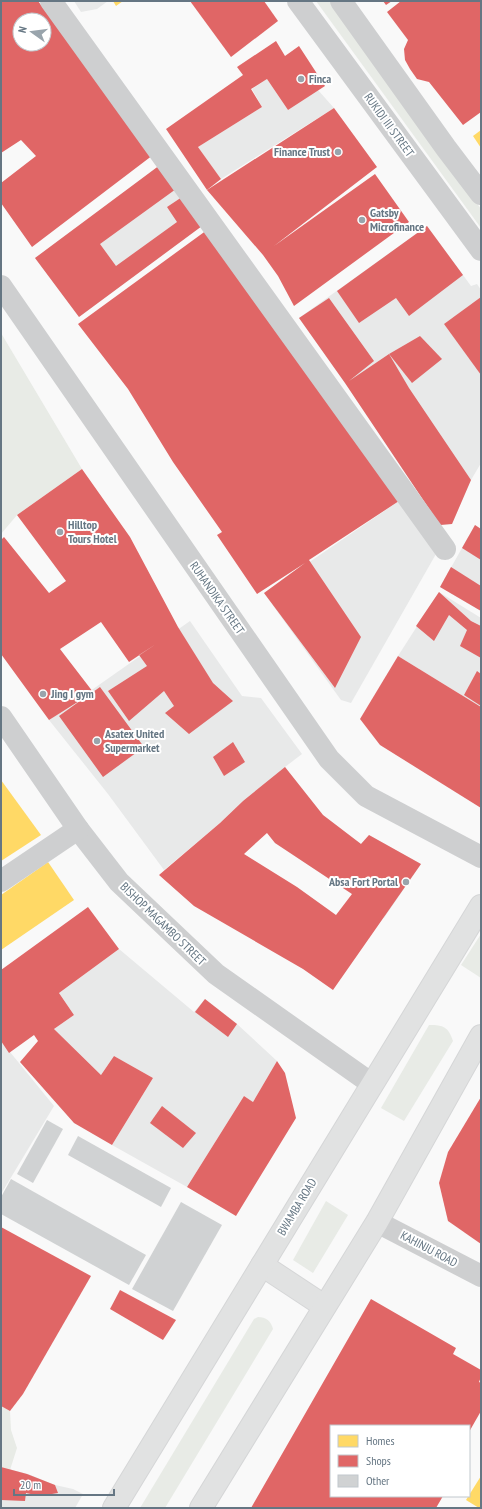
<svg xmlns="http://www.w3.org/2000/svg" width="482" height="1509" viewBox="0 0 482 1509" font-family="'PT Sans Narrow',sans-serif">
  <style>
    .built { fill: #e8e9e9 }
    .green { fill: #e8ebe6 }
    .homes { fill: #ffd966 }
    .shops { fill: #e06666; fill-rule: evenodd }
    .building { fill: #d0d2d3 }
    .lines { fill: none; stroke-linecap: round; stroke-linejoin: round }
    .primary-casing { stroke: #d5d6d7; stroke-width: 24 }
    .minor { stroke: #cecfd0; stroke-width: 22 }
    .primary { stroke: #e1e2e2; stroke-width: 22 }
    .poi-dot { fill: #99a4ac; stroke: #fff; stroke-width: 1.5 }
    .labels { text-anchor: middle; stroke-width: 4; stroke-linejoin: round; paint-order: stroke }
    .poi-label { font-size: 12px; font-weight: bold; fill: #657683; stroke: #fff; text-anchor: start }
    .street-label { font-size: 12px; fill: #657683; stroke: #fff }
  </style>
  <rect width="100%" height="100%" fill="#f9f9f9"/>
  <g class="built">
    <path d="M74,1H108L97,9L81,12Z"/>
    <path d="M267,79L288,110L318,90L334,108L221,179L198,147L262,107L252,89Z"/>
    <path d="M160,165L202,226L79,317L35,258Z"/>
    <path d="M427,226L471,286L477,284L481,290V463L471,480L452,524L440,525L345,383L299,318Z"/>
    <path d="M399,501L436,554L351,703L341,700L264,593Z"/>
    <path d="M475,525L481,529V611L440,587Z"/>
    <path d="M439,592L481,618V707L398,656Z"/>
    <path d="M190,621L242,696L261,698L302,754L285,767L323,815L361,844L369,835L421,864L384,918L352,894L275,843L243,801L220,823L164,870L108,794L49,720Z"/>
    <path d="M119,949L194,1012L205,999L237,1024L277,1061L253,1102L244,1096L187,1187L112,1145L153,1078L114,1056L101,1075L54,1029L74,1015L59,993Z"/>
    <path d="M1,1041L54,1106L1,1194Z"/>
    <path d="M1,1467L28,1474L55,1485L73,1489L83,1494L75,1508H1Z"/>
  </g>
  <g class="green">
    <path d="M316,1H330L415,116L481,209V228Z"/>
    <path d="M1,333L82,469L17,515L1,534Z"/>
    <path d="M481,934V978L461,965Z"/>
    <path d="M429,1025C444,1025 448,1027 453,1041L404,1121L381,1108Z"/>
    <path d="M326,1201L348,1215L313,1273L293,1260Z"/>
    <path d="M258,1317C266,1317 271,1321 273,1329L165,1508H140L254,1319Z"/>
    <path d="M1,1406L10,1411L11,1430L17,1448L10,1470L1,1467Z"/>
  </g>
  <g class="homes">
    <path d="M113,1H123L116,6Z"/>
    <path d="M481,130V148L473,136Z"/>
    <path d="M1,780L41,835L1,861Z"/>
    <path d="M48,862L74,900L1,950V895Z"/>
    <path d="M481,1476V1508H479L466,1500Z"/>
  </g>
  <g class="shops">
    <path d="M1,1H38L153,155L32,247L1,203V183L36,156L21,140L1,153ZM20,20H44V44H20Z"/>
    <path d="M190,1H264L278,21L231,57Z"/>
    <path d="M383,1H392L386,5Z"/>
    <path d="M401,1H481V112L463,125L429,82L417,79L410,69L405,60L404,49L408,40L387,12Z"/>
    <path d="M276,41L285,56L299,46L325,86L288,110L267,79L251,89L262,107L198,147L221,179L207,190L166,129L243,75L237,67Z"/>
    <path d="M334,108L377,167L274,246L375,174L409,222L294,306L278,276L263,255L207,190Z"/>
    <path d="M160,165L176,189L100,244L116,266L177,222L167,207L182,197L202,226L79,317L35,258Z"/>
    <path d="M427,226L463,275L409,316L396,298L359,323L337,291Z"/>
    <path d="M207,230L399,501L309,560L361,637L335,688L264,593L305,563L257,594L217,535L222,532L173,462L128,389L78,324Z"/>
    <path d="M481,297V375L444,324Z"/>
    <path d="M329,298L374,361L349,381L389,354L409,388L471,480L452,524L440,525L345,383L299,318Z"/>
    <path d="M420,336L442,359L412,383L389,354Z"/>
    <path d="M82,469L130,537L178,627L213,683L233,701L189,734L165,713L174,706L164,691L129,721L108,691L147,666L139,655L156,644L129,662L101,622L60,649L93,692L100,687L144,747L103,777L59,716L84,698L49,720L1,654V540L4,537L49,593L66,581L17,515Z"/>
    <path d="M475,525L481,529V560L462,548Z"/>
    <path d="M451,567L481,586V611L440,587Z"/>
    <path d="M439,592L471,621L481,626V658L460,646L467,630L449,615L434,641L416,626Z"/>
    <path d="M398,656L481,707V808L380,745L360,719Z"/>
    <path d="M477,671L481,674V706L464,695Z"/>
    <path d="M233,742L245,762L224,776L213,757Z"/>
    <path d="M285,767L323,815L361,844L369,835L421,864L333,990L303,969L194,906L159,875L220,823L243,801ZM267,833L275,843L352,894L336,915L297,887L244,854Z"/>
    <path d="M88,907L119,949L59,993L74,1015L54,1029L101,1075L114,1056L153,1078L112,1145L74,1123L20,1062L38,1041L34,1035L9,1053L1,1041V970Z"/>
    <path d="M205,999L237,1024L228,1037L195,1012Z"/>
    <path d="M277,1061L285,1073L296,1118L236,1216L187,1187L244,1096L253,1102Z"/>
    <path d="M481,1097V1244L448,1221L439,1183L448,1152Z"/>
    <path d="M162,1106L196,1133L183,1148L150,1123Z"/>
    <path d="M1,1227L91,1276L23,1394L10,1411L1,1406Z"/>
    <path d="M120,1290L176,1320L163,1340L110,1309Z"/>
    <path d="M371,1299L456,1348L453,1354L481,1370V1377L479,1382L481,1383V1411L469,1432V1426H331V1496H443L436,1508H251Z"/>
    <path d="M1,1467L27,1474L55,1485L58,1493L40,1496L26,1493L25,1501L1,1500Z"/>
  </g>
  <g class="building">
    <path d="M47,1120L63,1129L33,1183L17,1174Z"/>
    <path d="M78,1136L171,1188L161,1207L68,1155Z"/>
    <path d="M11,1179L146,1255L129,1285L1,1214V1197Z"/>
    <path d="M181,1202L222,1225L173,1311L132,1289Z"/>
  </g>
  <g class="lines">
    <g class="primary-casing">
      <g id="primary">
        <path d="M262,1265L324,1306"/>
        <path d="M114,1508L481,906"/>
        <path d="M201,1508L377,1222L481,1036"/>
      </g>
    </g>
    <g class="minor">
      <path d="M51,1L445,549"/>
      <path d="M298,1L481,250"/>
      <path d="M341,1L446,148L481,194"/>
      <path d="M1,286L329,759L366,796L481,857"/>
      <path d="M1,717L78,829L119,882L216,974L372,1084"/>
      <path d="M1,881L78,829"/>
      <path d="M377,1222L481,1276"/>
    </g>
    <use href="#primary" class="primary"/>
  </g>
  <g class="poi-dot">
    <circle cx="301" cy="79" r="4"/>
    <circle cx="338" cy="152" r="4"/>
    <circle cx="362" cy="220" r="4"/>
    <circle cx="60" cy="532" r="4"/>
    <circle cx="43" cy="694" r="4"/>
    <circle cx="97" cy="741" r="4"/>
    <circle cx="406" cy="882" r="4"/>
  </g>
  <g class="labels">
    <g class="poi-label">
      <text x="309" y="83">Finca</text>
      <text x="330" y="156" text-anchor="end">Finance Trust</text>
      <text x="370" y="217">Gatsby<tspan x="370" dy="14">Microfinance</tspan></text>
      <text x="68" y="529">Hilltop<tspan x="68" dy="14">Tours Hotel</tspan></text>
      <text x="51" y="698">Jing I gym</text>
      <text x="105" y="738">Asatex United<tspan x="105" dy="14">Supermarket</tspan></text>
      <text x="398" y="886" text-anchor="end">Absa Fort Portal</text>
    </g>
    <g class="street-label">
      <text transform="translate(389 125) rotate(54)" y="4">RUKIDI III STREET</text>
      <text transform="translate(217 598) rotate(55)" y="4">RUHANDIKA STREET</text>
      <text transform="translate(163 924) rotate(44)" y="4">BISHOP MAGAMBO STREET</text>
      <text transform="translate(297 1207) rotate(-59)" y="4">BWAMBA ROAD</text>
      <text transform="translate(429 1249) rotate(28)" y="4">KAHINJU ROAD</text>
    </g>
  </g>
  <rect width="482" height="1509" fill="none" stroke="#657683" stroke-width="4"/>
  <rect x="330" y="1425" width="140" height="72" fill="#ffffff" stroke="#c1c8cd"/>
  <rect x="338" y="1435" width="20" height="12" fill="#ffd966" stroke="#c1c8cd"/>
  <text x="366" y="1445" font-size="12" fill="#657683">Homes</text>
  <rect x="338" y="1455" width="20" height="12" fill="#e06666" stroke="#c1c8cd"/>
  <text x="366" y="1465" font-size="12" fill="#657683">Shops</text>
  <rect x="338" y="1475" width="20" height="12" fill="#d0d2d3" stroke="#c1c8cd"/>
  <text x="366" y="1485" font-size="12" fill="#657683">Other</text>
  <g transform="translate(32 32) rotate(284)"><circle r="19" fill="#ffffff" stroke="#c1c8cd"/>
  <path d="M0-3L7 15L0 10L-7 15Z" fill="#99a4ac"/>
  <text y="-6" font-size="11" font-weight="bold" text-anchor="middle" fill="#657683">N</text>
  </g>
  <path d="M14 1489v6h100v-6" fill="none" stroke="#657683" stroke-width="2"/>
  <text x="20" y="1489" font-size="12" fill="#657683" stroke="#ffffff" stroke-width="3" paint-order="stroke">20 m</text>
</svg>
